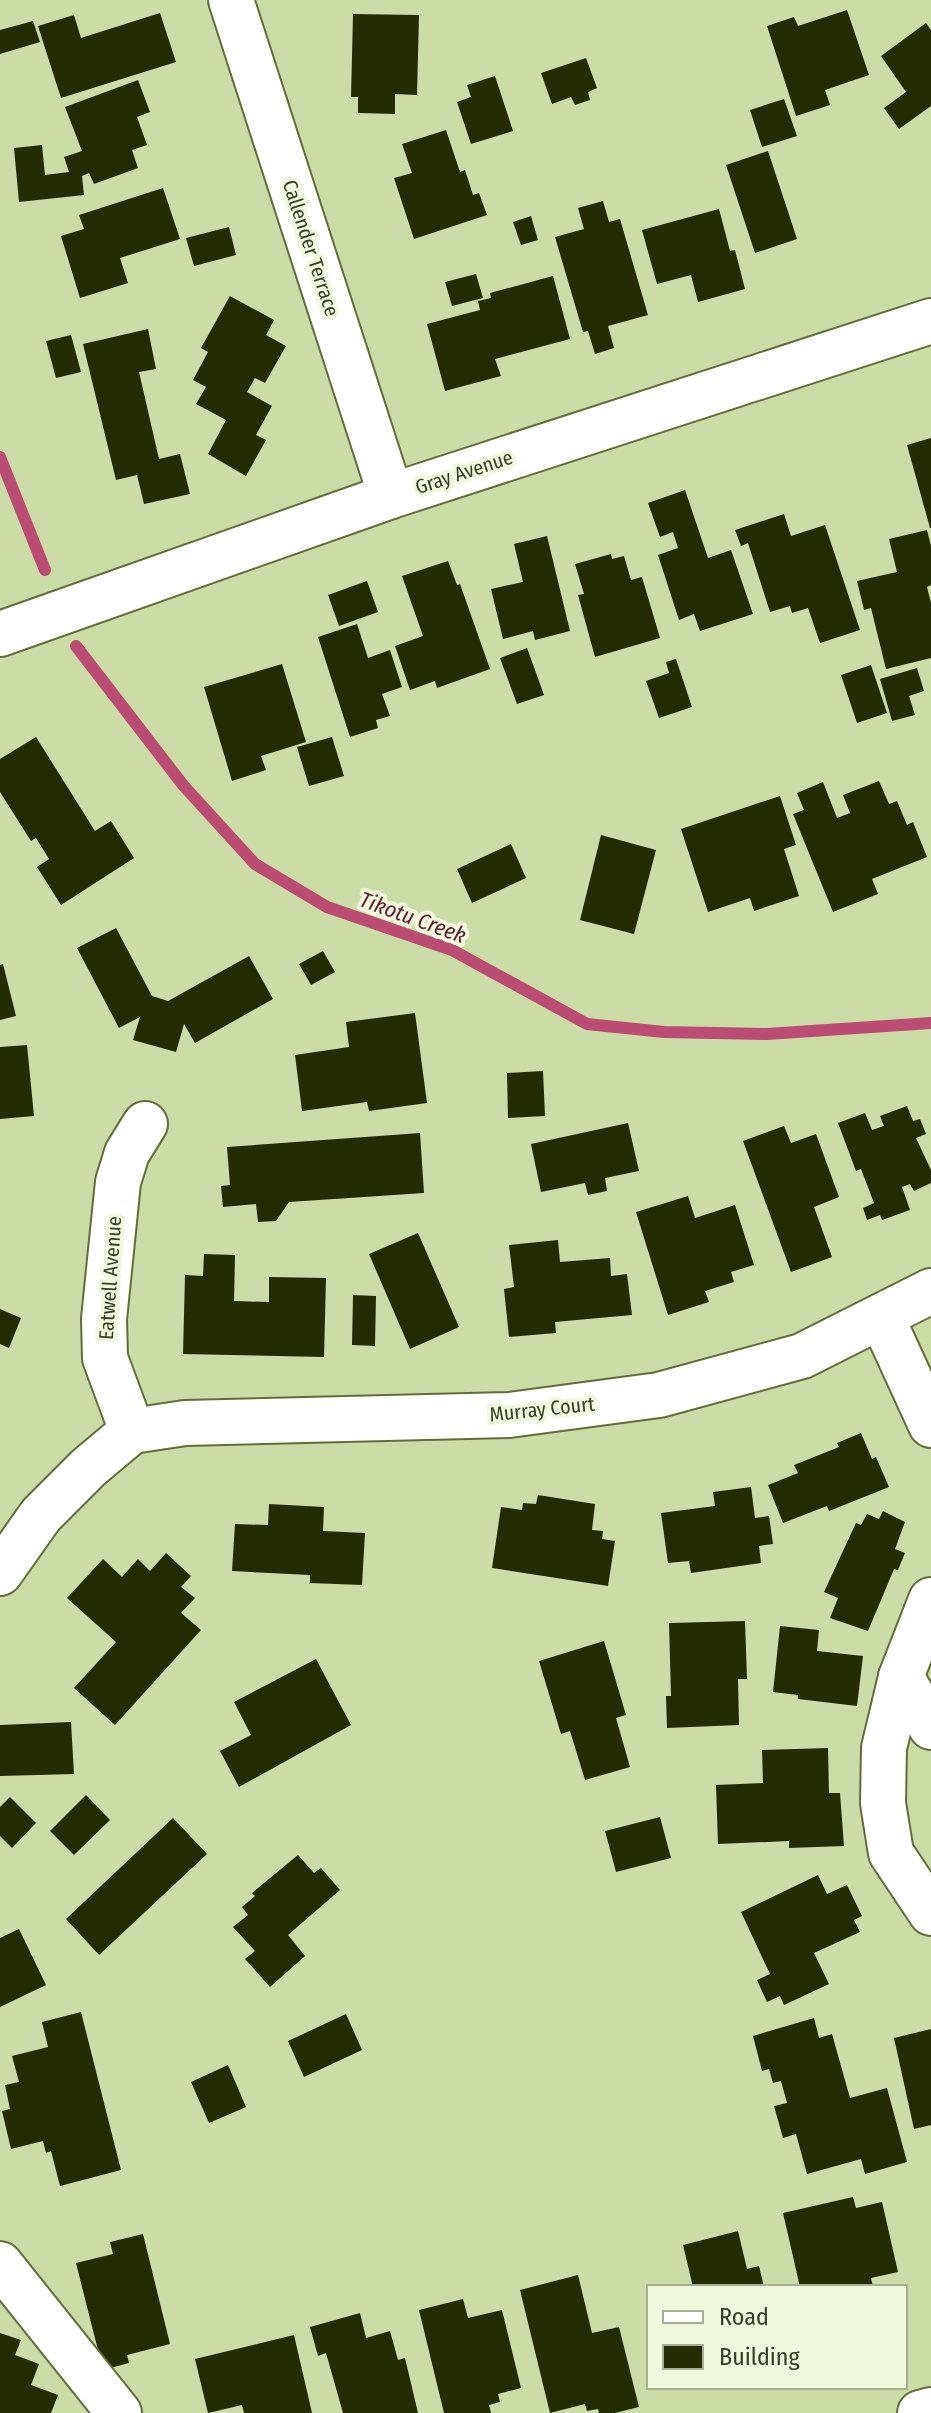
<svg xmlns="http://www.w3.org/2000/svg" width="931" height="2413" viewBox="0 0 931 2413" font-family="'Fira Sans Condensed',sans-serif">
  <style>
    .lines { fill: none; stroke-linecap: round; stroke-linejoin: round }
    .stream { stroke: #bb4c73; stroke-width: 12 }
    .building { fill: #242c06 }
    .minor-casing { stroke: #616e3c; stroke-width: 48 }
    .minor { stroke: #fff; stroke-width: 44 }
    .labels { text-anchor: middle; stroke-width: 8; stroke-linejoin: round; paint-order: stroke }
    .street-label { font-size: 20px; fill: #373d27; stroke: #f0f9de }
    .water-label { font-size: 22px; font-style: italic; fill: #621935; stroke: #f0f9de }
  </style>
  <rect width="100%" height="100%" fill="#ccdca6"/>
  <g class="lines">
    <g class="stream">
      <path d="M0,457L45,570"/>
      <path d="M76,646L183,785L255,864L327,907L452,950L587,1024L664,1032L767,1034L931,1023"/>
    </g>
  </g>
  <g class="building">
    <path d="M847,10L869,75L825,90L830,105L796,116L767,26L794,17L798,26Z"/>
    <path d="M160,13L176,62L61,98L38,26L74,15L81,38Z"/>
    <path d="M353,14L419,15L417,95L395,94V114L358,113V97H351Z"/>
    <path d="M33,21L40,42L0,54V30Z"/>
    <path d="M926,23L931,30V106L899,129L884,108L906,92L881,56Z"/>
    <path d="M586,58L597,88L588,92L590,100L575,105L571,97L552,104L541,73Z"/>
    <path d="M495,76L513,131L471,144L457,102L471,97L467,85Z"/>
    <path d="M138,80L150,112L137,117L147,145L132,150L138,168L94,184L89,173L82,176L84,195L19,202L14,148L42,145L45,175L69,172L64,157L82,151L65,107Z"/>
    <path d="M784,99L797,136L762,147L750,110Z"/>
    <path d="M446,130L460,172L465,170L473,195L479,193L487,215L414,239L394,178L412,173L402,144Z"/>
    <path d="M768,151L797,239L755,253L726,165Z"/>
    <path d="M163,188L180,239L120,258L128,283L80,298L61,236L84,229L79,215Z"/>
    <path d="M603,201L609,222L620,219L648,315L608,326L614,348L595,354L588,331L583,332L555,237L584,229L578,208Z"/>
    <path d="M719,209L730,251L735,250L745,289L698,302L691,275L657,284L642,230Z"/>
    <path d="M531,216L538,240L521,245L513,222Z"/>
    <path d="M229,227L236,255L194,266L186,238Z"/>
    <path d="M476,274L483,298L452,306L445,282Z"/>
    <path d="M553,276L570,339L495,359L501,376L445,391L427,324L480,310L478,301L491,298L490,293Z"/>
    <path d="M230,296L274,320L266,335L286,346L265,383L255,378L247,392L272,406L256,435L266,440L246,476L208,454L226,420L196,404L206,387L193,380L208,352L201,348Z"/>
    <path d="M148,329L156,369L139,372L159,459L180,454L190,494L144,504L137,475L116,480L83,344Z"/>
    <path d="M71,335L81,372L56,378L46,341Z"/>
    <path d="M931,438V528H930L907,445Z"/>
    <path d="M685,490L708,558L731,550L753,614L700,631L694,614L679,620L658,555L678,548L673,532L660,537L648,503Z"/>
    <path d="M784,514L791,536L825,525L860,630L820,643L808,608L792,613L790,606L770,612L748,543L741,546L735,530Z"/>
    <path d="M927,530L931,546V585L927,587L931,603V658L886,669L871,608L864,610L857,581L897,572L889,539Z"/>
    <path d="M547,536L570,631L535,640L533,631L503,639L491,589L523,582L514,544Z"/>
    <path d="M611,554L612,559L624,556L631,580L642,577L660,638L595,657L578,595L584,594L575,564Z"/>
    <path d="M448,561L457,585L460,584L490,669L437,688L435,681L410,690L395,646L423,636L402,576Z"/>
    <path d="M367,581L378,612L339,626L328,595Z"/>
    <path d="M357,624L368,658L390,650L402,687L382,694L390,716L376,720L378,728L350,737L318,637Z"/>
    <path d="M527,648L544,695L517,704L500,658Z"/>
    <path d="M676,659L692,707L659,718L646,681L669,673L666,662Z"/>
    <path d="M282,664L306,742L261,756L266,770L232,781L204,687Z"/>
    <path d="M871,665L887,713L857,723L841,675Z"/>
    <path d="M917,668L924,691L909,696L915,715L892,721L880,679Z"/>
    <path d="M36,737L95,831L111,821L134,858L61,905L37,867L49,859L36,838L31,841L0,792V759Z"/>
    <path d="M332,737L344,776L309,786L297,747Z"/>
    <path d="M879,781L889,804L897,801L907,825L913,822L927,857L872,879L878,894L833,912L793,814L804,810L797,793L823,782L837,818L850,813L843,795Z"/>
    <path d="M780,796L796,845L784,849L799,896L754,911L750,898L708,912L681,829Z"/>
    <path d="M601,835L656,850L634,934L580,920Z"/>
    <path d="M511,844L526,878L472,903L457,869Z"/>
    <path d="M116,928L152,996L168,1001L249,956L273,999L195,1043L184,1024L176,1052L133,1040L140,1017L119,1028L77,948Z"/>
    <path d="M323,951L335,972L311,985L299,964Z"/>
    <path d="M3,964L16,1016L0,1020V965Z"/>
    <path d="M415,1013L427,1103L369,1111L367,1102L302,1111L295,1055L349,1047L346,1022Z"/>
    <path d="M27,1045L34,1116L0,1119V1047Z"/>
    <path d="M543,1071L545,1116L508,1118L507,1073Z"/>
    <path d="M907,1106L913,1121L920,1119L926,1134L916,1138L931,1170V1183L914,1191L910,1184L902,1187L910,1210L882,1220L880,1215L867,1220L863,1208L874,1203L861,1169L856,1171L838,1123L865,1113L872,1130L884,1126L880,1116Z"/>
    <path d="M628,1123L639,1171L605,1178L607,1191L588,1195L585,1183L541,1192L531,1144Z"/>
    <path d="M784,1126L791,1143L816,1134L839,1197L814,1207L832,1257L791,1272L743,1141Z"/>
    <path d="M420,1133L424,1193L289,1202L276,1221L258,1222L256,1204L223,1207L221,1186L230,1185L227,1147Z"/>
    <path d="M688,1196L695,1218L735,1205L754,1265L731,1272L734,1282L705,1291L709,1302L668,1315L636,1212Z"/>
    <path d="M418,1233L459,1327L410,1349L369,1254Z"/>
    <path d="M558,1240L560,1262L610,1258L611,1276L627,1274L632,1315L555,1322L556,1333L509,1337L504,1289L514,1287L509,1245Z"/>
    <path d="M204,1254L235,1255L234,1301L269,1302V1277L326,1278L324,1357L183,1354L185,1275L203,1276Z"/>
    <path d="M353,1295L376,1296L375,1346L352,1345Z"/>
    <path d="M0,1309L21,1318L9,1348L0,1344Z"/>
    <path d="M861,1433L872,1459L876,1457L889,1487L829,1511L827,1506L783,1523L768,1485L798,1473L794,1465L839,1447L837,1443Z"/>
    <path d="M751,1487L755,1518L769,1516L773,1544L759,1546L761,1563L691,1573L689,1561L668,1563L661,1513L715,1506L713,1492Z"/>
    <path d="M538,1495L595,1504L592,1530L603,1531L602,1539L615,1541L608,1586L492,1568L501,1507L522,1510L523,1503L536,1504Z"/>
    <path d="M269,1504L324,1507L323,1531L365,1533L362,1585L310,1583V1575L232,1571L235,1524L268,1525Z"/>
    <path d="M883,1511L905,1522L895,1549L905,1553L898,1570L894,1569L868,1631L830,1618L838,1598L824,1592L856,1523L861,1525L867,1514L879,1519Z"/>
    <path d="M166,1553L191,1576L181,1587L195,1598L181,1613L201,1630L115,1725L74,1688L116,1642L67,1598L103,1559L122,1577L138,1559L150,1571Z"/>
    <path d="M745,1621L747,1679H738L739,1725L667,1728L666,1696H671L669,1623Z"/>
    <path d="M780,1626L819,1630L817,1651L863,1656L857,1706L798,1699V1695L773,1692Z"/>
    <path d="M604,1641L626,1715L616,1718L630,1767L585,1780L570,1731L561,1734L539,1661Z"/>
    <path d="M316,1659L351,1725L239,1787L220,1751L251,1735L234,1702Z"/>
    <path d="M71,1722L74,1774L0,1776V1725Z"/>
    <path d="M828,1748L829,1793H840L844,1846L789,1848V1841L718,1844L716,1785L763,1783L762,1750Z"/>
    <path d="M86,1795L110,1820L74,1855L50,1831Z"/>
    <path d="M10,1797L36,1823L12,1848L0,1836V1807Z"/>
    <path d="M660,1817L671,1858L616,1872L605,1831Z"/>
    <path d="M173,1818L207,1854L99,1955L66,1919Z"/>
    <path d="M298,1855L314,1873L321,1868L340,1890L288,1935L305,1956L270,1987L245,1959L255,1951L233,1927L248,1915L242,1907L255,1896L252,1893Z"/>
    <path d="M818,1875L827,1894L847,1885L862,1916L854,1920L860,1932L814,1953L829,1984L784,2005L780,1996L767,2002L757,1980L770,1974L741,1912Z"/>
    <path d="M19,1929L46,1985L0,2007V1938Z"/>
    <path d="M81,2012L121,2170L60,2186L51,2151L46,2153L43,2141L11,2149L2,2111L10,2109L5,2085L19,2082L12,2056L48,2047L42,2022Z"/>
    <path d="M346,2014L362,2050L304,2077L288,2041Z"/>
    <path d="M814,2018L819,2038L832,2034L850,2098L887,2088L907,2162L865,2174L861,2159L807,2174L796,2134L783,2138L774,2106L787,2103L781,2081L773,2083L769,2069L762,2071L753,2036Z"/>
    <path d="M931,2029V2125L914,2129L894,2038Z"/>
    <path d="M228,2065L246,2107L209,2123L191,2082Z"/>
    <path d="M853,2197L856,2208L882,2202L898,2272L871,2278L873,2287H800L783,2213Z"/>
    <path d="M738,2231L747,2269L759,2266L764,2287H693L683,2245Z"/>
    <path d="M143,2234L170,2344L127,2355L129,2363L103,2370L76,2263L113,2254L110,2242Z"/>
    <path d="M578,2275L592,2333L619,2327L639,2407L615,2413H599L598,2409L587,2411L585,2404L550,2413L520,2290Z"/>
    <path d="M463,2299L468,2318L502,2310L521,2388L498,2394L500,2402L489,2405L491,2413H444L419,2310Z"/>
    <path d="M360,2313L366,2338L390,2331L398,2360L405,2358L418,2413H343L326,2353L318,2356L310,2327Z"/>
    <path d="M0,2333L21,2340L15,2355L39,2364L31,2385L58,2395L51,2413H0Z"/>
    <path d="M294,2335L312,2413H244L242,2405L208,2413L195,2359Z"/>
  </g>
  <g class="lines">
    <g class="minor-casing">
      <g id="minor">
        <path d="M231,0L391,496"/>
        <path d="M0,634L391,496L931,321"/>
        <path d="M882,1318L931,1425"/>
        <path d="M132,1431L185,1423L509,1415L659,1395L802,1356L931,1291"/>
        <path d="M132,1431L105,1358L104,1319L118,1182L127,1153L145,1124"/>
        <path d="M0,1573L41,1515L88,1468L132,1431"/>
        <path d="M931,1600L901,1677L884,1748L883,1803L891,1853L931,1913"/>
        <path d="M901,1677L931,1727"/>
        <path d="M0,2264L119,2413"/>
        <path d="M920,2413L931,2410"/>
      </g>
    </g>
    <use href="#minor" class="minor"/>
  </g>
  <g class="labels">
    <g class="street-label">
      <text transform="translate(311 248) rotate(72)" y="7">Callender Terrace</text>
      <text transform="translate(464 472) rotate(-18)" y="7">Gray Avenue</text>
      <text transform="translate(110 1278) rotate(-86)" y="7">Eatwell Avenue</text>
      <text transform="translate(542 1409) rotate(-6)" y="7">Murray Court</text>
    </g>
    <g class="water-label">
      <text transform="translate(413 917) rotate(20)" y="8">Tikotu Creek</text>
    </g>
  </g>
  <rect x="647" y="2285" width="260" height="104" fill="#f0f9de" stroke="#a6ae95" stroke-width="2"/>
  <rect x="663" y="2311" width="40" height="12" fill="#ffffff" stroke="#a6ae95" stroke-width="2"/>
  <text x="719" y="2325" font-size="24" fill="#373d27">Road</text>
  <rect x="663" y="2345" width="40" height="24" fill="#242c06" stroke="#a6ae95" stroke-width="2"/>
  <text x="719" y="2365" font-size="24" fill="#373d27">Building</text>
</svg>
